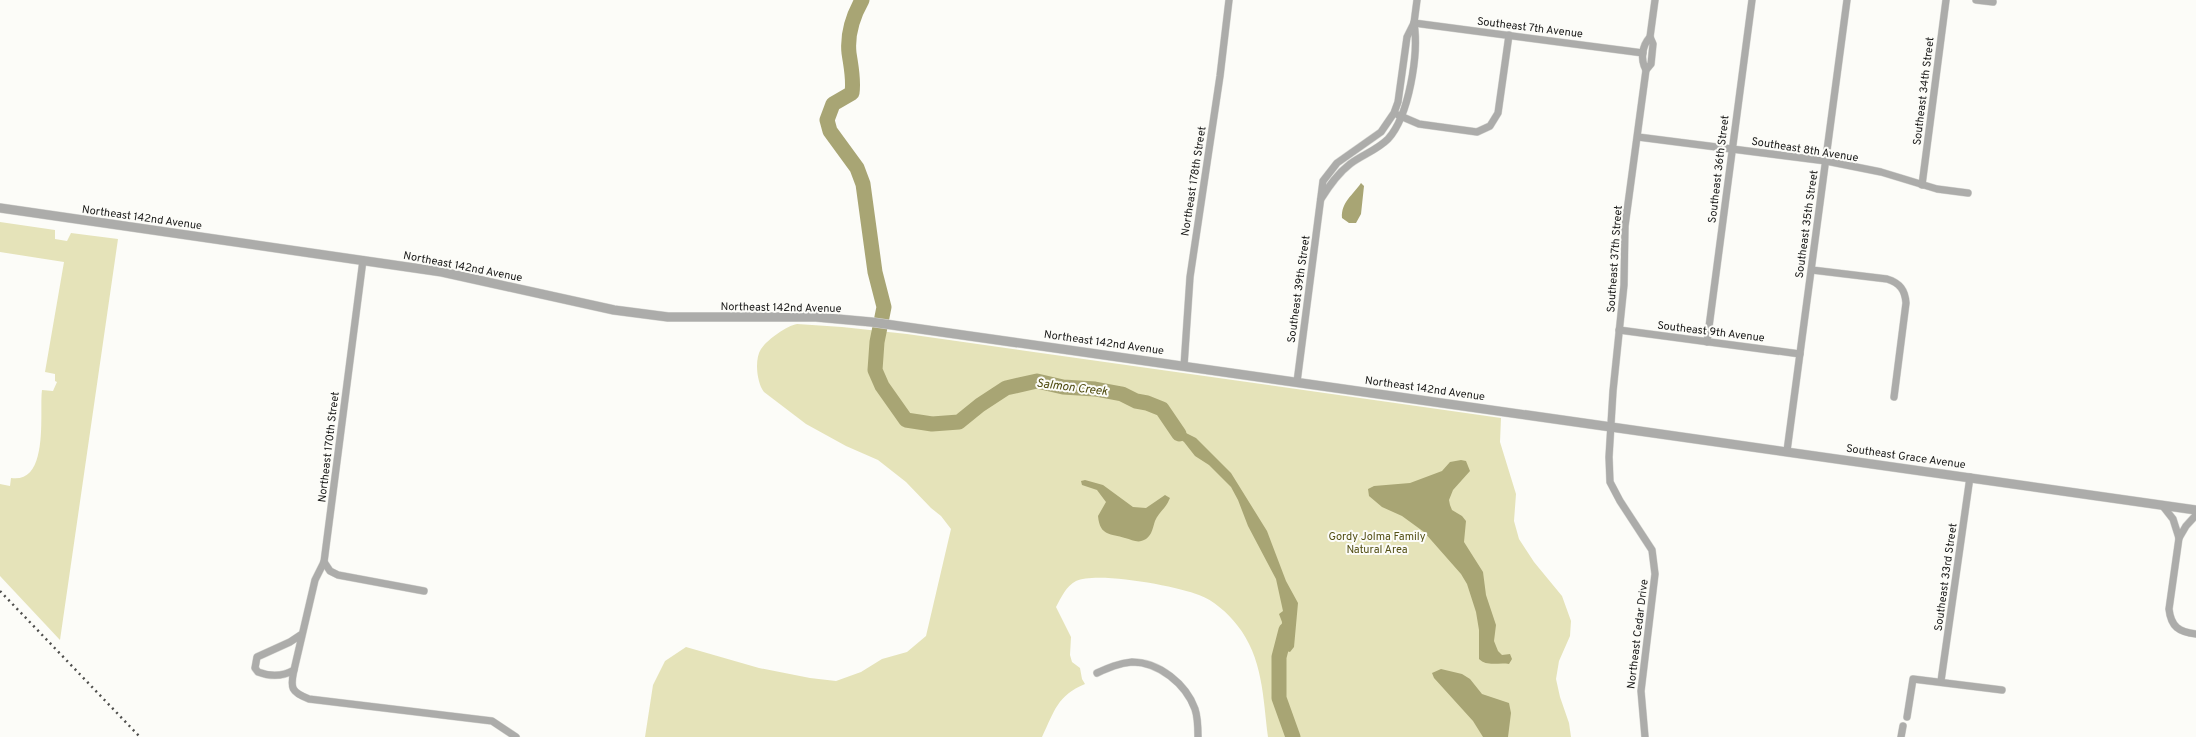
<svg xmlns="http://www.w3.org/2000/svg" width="2196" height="737" viewBox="0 0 2196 737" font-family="Overpass,sans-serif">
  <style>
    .green { fill: #e5e3b9 }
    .water { fill: #a8a574 }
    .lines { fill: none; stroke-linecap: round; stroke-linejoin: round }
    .river { stroke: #a8a574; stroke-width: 15 }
    .minor-casing { stroke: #d8d8d4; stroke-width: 8 }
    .tertiary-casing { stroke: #d8d8d4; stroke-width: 10 }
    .minor { stroke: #acacaa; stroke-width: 7 }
    .tertiary { stroke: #acacaa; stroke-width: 9 }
    .rail { stroke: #4f4f4d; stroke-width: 2.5; stroke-dasharray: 2 4; stroke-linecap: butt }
    .labels { text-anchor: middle; stroke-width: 4; stroke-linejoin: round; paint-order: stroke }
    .street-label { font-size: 11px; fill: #181817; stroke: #fcfcf8 }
    .park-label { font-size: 11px; fill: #545016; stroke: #fcfcf8 }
    .water-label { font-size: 12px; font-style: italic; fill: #4d490d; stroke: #fcfcf8 }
  </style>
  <rect width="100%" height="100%" fill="#fcfcf8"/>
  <g class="green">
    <path d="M0,222L55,230V239L67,241L71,233L118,239L60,640L0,576V484L10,486L11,478C50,484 39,411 42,390L53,391L57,382L55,381V374L45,372L64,262L0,252Z"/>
    <path d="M797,324L842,327L907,334L1501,418L1500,442L1516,494L1514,521L1519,539L1534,562L1562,596L1571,621L1570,636L1559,661L1556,679L1560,697L1569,723L1571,737H1268C1263,698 1263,657 1237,625C1228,613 1213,600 1199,595C1177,586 1097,571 1076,581C1066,586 1061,598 1056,607L1071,637L1070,655L1072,662L1080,668L1082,679L1085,684C1057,696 1055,710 1042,737H645L653,685L665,661L686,647L759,668L810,678L836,681L861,672L882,659L907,652L926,636L951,529L941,516L931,508L906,482L878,460L846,446L806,424L764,392C757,383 754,360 761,349C767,340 786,326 797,324Z"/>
  </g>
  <g class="water">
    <path d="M1361,183L1364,186L1361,214L1356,223H1349L1342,218C1341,202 1353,195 1361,183Z"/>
    <path d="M1160,413L1176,422L1184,432L1196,438L1231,473L1267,531L1286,581L1298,603L1294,647L1290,652L1280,649L1282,622L1279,614L1283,611L1276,579L1248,526L1238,500L1231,487L1209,465L1195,456L1184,442L1173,434L1163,422Z"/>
    <path d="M1461,460L1466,461L1470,471L1453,490L1449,500L1450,505L1452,510L1462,516L1466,521L1464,542L1483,572L1486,595L1496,625L1494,641L1498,651L1502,655L1510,654L1512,659L1509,664C1499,662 1487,667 1479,659V630L1476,612L1467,584L1461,574L1424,532L1402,516L1382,507L1369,496L1368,489L1374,486L1410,483L1442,471L1450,462Z"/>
    <path d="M1085,480L1103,485L1133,507L1146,508L1165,495L1170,498L1169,500C1166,508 1158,513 1155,521C1153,527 1152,535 1146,539C1138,544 1133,540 1125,538C1111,533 1100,537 1098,516L1106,502L1097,490L1082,485L1081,481Z"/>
    <path d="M1441,669L1462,674L1470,679L1482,694L1509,703L1511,713L1508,737H1483L1473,721L1434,678L1432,673Z"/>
  </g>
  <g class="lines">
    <g class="river">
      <path d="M862,0C853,16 847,34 849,53C851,67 854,79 852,93L833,104L827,120L830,131L857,168L863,184L875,272L884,307L877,342L875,370L882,386L906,420L932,424L959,422L980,405L1006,388L1037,381L1063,387L1095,389L1122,394L1136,401L1147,403L1162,409L1179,434"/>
      <path d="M1286,630L1279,657V698L1293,737"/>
    </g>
    <g class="minor-casing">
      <g id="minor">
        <path d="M1976,0L1993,2"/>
        <path d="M1414,23L1643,53"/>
        <path d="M1646,70C1640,59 1642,46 1650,37"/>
        <path d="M1398,115L1419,124L1477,132L1490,126L1498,113L1509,35"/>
        <path d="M1638,137L1826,161L1881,172L1937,189L1968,193"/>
        <path d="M1922,185L1946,0"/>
        <path d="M1321,199C1329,186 1337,174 1350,164C1362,155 1377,150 1388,139C1409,116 1419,54 1414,23"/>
        <path d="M1812,270L1887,279C1900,283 1905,290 1906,303L1894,397"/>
        <path d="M1619,330L1800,354"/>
        <path d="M1707,342L1752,0"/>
        <path d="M1184,366L1190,277L1220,76L1229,0"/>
        <path d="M1297,382L1323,181L1337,163L1381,132L1394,113L1398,102L1407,37L1414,23L1417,0"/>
        <path d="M1787,451L1847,0"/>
        <path d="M2162,505L2173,519L2179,538L2169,609C2171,627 2179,632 2196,634"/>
        <path d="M2179,538L2186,526L2196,515"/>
        <path d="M324,562L330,571L338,575L424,591"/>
        <path d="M302,634L290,642L257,657L255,668L258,672C271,677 282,677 294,670L315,580L324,562L363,260"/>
        <path d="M294,670C290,688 291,692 309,699L492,721L516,737"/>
        <path d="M1097,673C1108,668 1119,663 1132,662C1159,662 1186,684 1195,709C1198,718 1198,728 1198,737"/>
        <path d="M1941,681L1970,477"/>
        <path d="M1907,717L1913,679L2002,690"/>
        <path d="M1645,737L1641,691L1655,574L1652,550L1620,501L1610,482L1609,457L1613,391L1624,285L1625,226L1646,70L1651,64L1653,44L1650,37L1655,0"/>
        <path d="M1901,737L1903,726"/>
      </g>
    </g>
    <g class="tertiary-casing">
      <path id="tertiary" d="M0,208L442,272L614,310L668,317H816L871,322L2196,510"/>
    </g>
    <use href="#minor" class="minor"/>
    <use href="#tertiary" class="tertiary"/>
    <path class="rail" d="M0,591L140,737"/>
  </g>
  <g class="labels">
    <g class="street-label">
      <text transform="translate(1530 27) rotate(7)" y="4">Southeast 7th Avenue</text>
      <text transform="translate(1923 91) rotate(-83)" y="4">Southeast 34th Street</text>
      <text transform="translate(1805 149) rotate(9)" y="4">Southeast 8th Avenue</text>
      <text transform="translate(1718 169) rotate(-83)" y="4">Southeast 36th Street</text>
      <text transform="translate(1193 181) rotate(-81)" y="4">Northeast 178th Street</text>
      <text transform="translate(142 217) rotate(8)" y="4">Northeast 142nd Avenue</text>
      <text transform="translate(1806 224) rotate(-82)" y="4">Southeast 35th Street</text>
      <text transform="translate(1614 259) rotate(-86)" y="4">Southeast 37th Street</text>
      <text transform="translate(463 266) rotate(11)" y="4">Northeast 142nd Avenue</text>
      <text transform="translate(1298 289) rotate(-82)" y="4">Southeast 39th Street</text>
      <text transform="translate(781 307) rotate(1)" y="4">Northeast 142nd Avenue</text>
      <text transform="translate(1711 331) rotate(7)" y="4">Southeast 9th Avenue</text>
      <text transform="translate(1104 342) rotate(8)" y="4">Northeast 142nd Avenue</text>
      <text transform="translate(1425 388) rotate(8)" y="4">Northeast 142nd Avenue</text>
      <text transform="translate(328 447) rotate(-83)" y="4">Northeast 170th Street</text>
      <text transform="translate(1906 456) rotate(8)" y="4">Southeast Grace Avenue</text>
      <text transform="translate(1945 577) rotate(-82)" y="4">Southeast 33rd Street</text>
      <text transform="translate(1637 634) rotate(-83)" y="4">Northeast Cedar Drive</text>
    </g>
    <g class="park-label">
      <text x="1377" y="540">Gordy Jolma Family<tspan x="1377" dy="13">Natural Area</tspan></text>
    </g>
    <g class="water-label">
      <text transform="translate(1072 387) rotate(7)" y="4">Salmon Creek</text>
    </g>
  </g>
</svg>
